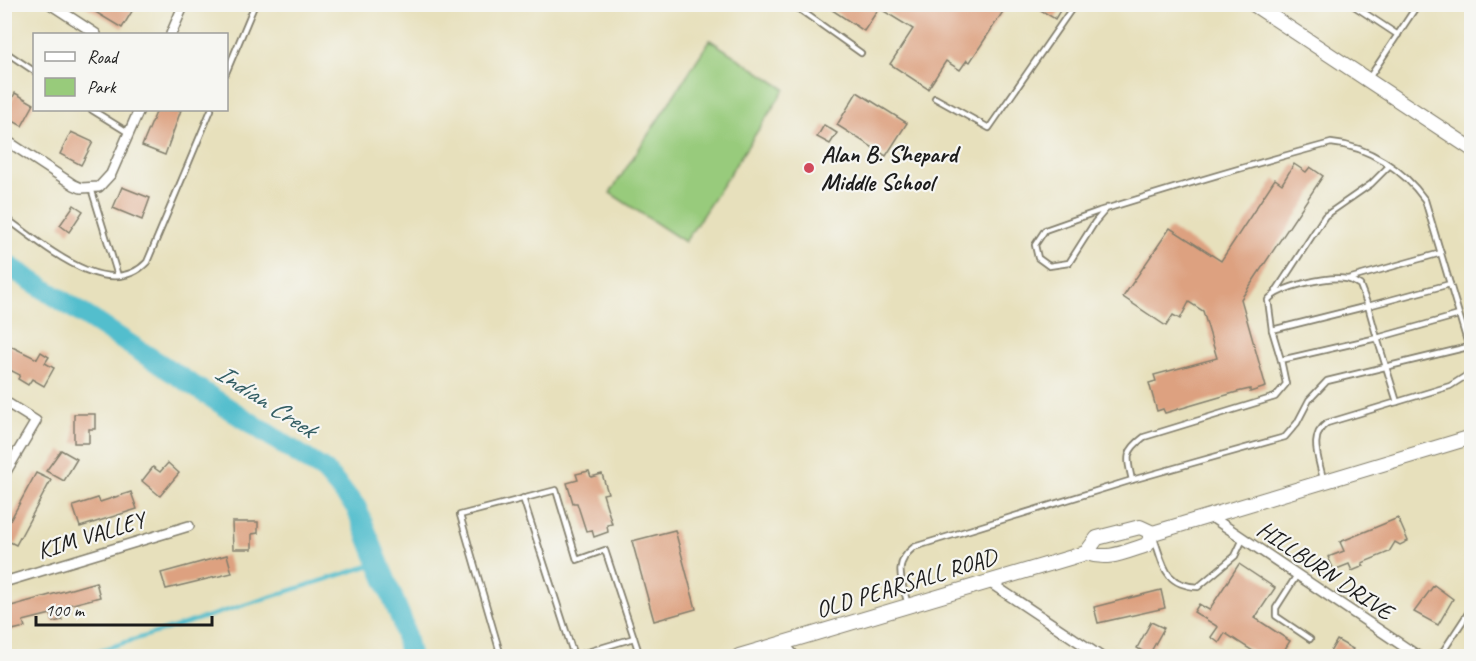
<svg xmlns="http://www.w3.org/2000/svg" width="1476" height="661" viewBox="0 0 1476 661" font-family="Caveat,sans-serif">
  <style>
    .green { fill: #98cb7b; stroke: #5a744c; stroke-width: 1.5 }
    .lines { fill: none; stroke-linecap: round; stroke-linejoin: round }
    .stream { stroke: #52becd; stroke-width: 4 }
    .river { stroke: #52becd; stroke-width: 21 }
    .building { fill: #dda180 }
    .lane-casing { stroke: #827e6c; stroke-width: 8 }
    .street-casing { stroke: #827e6c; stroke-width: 12 }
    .secondary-casing { stroke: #827e6c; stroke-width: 16 }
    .lane { stroke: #fff; stroke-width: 4.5 }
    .street { stroke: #fff; stroke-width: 9 }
    .secondary { stroke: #fff; stroke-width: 14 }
    .poi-dot { fill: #d1495b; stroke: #f6f6f2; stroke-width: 2 }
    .labels { text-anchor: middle; stroke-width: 4.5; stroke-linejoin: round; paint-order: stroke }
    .poi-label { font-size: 24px; font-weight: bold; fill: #1c1c1c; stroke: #f6f6f2; text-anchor: start }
    .street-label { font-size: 24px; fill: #1c1c1c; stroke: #f6f6f2 }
    .water-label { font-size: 26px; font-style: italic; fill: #325d63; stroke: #f6f6f2 }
  </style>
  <rect width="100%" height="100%" fill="#f6f6f2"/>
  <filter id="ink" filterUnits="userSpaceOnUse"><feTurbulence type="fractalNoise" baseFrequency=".0167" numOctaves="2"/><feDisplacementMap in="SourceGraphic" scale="12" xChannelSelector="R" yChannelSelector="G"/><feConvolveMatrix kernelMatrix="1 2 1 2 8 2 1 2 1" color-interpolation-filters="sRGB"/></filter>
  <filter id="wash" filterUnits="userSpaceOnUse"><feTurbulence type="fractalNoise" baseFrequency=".008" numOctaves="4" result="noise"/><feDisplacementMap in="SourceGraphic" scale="24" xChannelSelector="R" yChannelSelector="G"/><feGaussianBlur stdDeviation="1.35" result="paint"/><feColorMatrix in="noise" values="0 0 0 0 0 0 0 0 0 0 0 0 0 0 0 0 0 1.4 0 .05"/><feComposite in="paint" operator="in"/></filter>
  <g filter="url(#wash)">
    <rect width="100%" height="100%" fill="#e7e0bc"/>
    <path class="green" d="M710,40L785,89L685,242L610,193Z"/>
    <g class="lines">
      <path class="stream" d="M82,656L378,563"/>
      <path class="river" d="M4,263L325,471L356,507L402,621L410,656"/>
    </g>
    <g id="blocks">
      <g class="building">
        <path d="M82,4H127L134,8L122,28Z"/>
        <path d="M823,4H1008L970,62L967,60L960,70L946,61L928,89L890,64L913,29L879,8L864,31Z"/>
        <path d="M1031,4H1064L1055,19Z"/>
        <path d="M857,92L907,123L886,156L837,125Z"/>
        <path d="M15,93L34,104L22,126L4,116Z"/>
        <path d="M157,110H181L165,155L142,146Z"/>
        <path d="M824,125L837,133L830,144L817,137Z"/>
        <path d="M71,132L93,142L81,165L60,154Z"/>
        <path d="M1294,164L1306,172L1310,167L1323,176L1241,299L1266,387L1250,392V389L1237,392L1165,413L1163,409L1157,411L1149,383L1156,381L1154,375L1217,358L1203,311L1189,302L1180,319L1173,315L1166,326L1123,297L1170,228L1221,261L1275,179L1282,184Z"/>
        <path d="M122,187L150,198L142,220L113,208Z"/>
        <path d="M74,205L83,211L69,232L60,225Z"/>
        <path d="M4,343L37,359L41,352L49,357L45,363L54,368L44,386L32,379L28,385L18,379L20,375L6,368L9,362L4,359Z"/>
        <path d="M74,414H95V429H89V443H74Z"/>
        <path d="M61,450L77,459L64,481L46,471Z"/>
        <path d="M168,463L179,473L160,496L142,481L153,467L160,472Z"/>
        <path d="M589,471L591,477L602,474L608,493L603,494L612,524L607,525L608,532L594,537L592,530L586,531L577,503H573L567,483L578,480L576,474Z"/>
        <path d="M36,473L51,480L16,545L4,539V532Z"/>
        <path d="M131,492L137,509L80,527L73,506L98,498L100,502Z"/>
        <path d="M1398,518L1408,541L1400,545L1395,542L1389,552L1362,563L1364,566L1352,571L1349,564L1334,570L1328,557L1344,551L1340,542Z"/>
        <path d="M232,522H258V533L252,534V549H233Z"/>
        <path d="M675,530L696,609L654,621L632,541Z"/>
        <path d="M227,555L232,573L166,589L161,573Z"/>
        <path d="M1239,564L1275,588L1255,618L1290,641L1280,657H1262L1225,633L1219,643L1211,637L1218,627L1194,612L1199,604L1209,610Z"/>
        <path d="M96,582L100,597L69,605L71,611L60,614L62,620L53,622L51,614L23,621L25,627L8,631L4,608Z"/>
        <path d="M1434,585L1453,599L1438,625L1414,612Z"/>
        <path d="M1161,590L1165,608L1098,623L1094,607Z"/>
        <path d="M1151,622L1164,628L1149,655L1137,648Z"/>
        <path d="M1337,640L1353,649L1348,657H1327Z"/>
      </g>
    </g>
  </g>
  <g filter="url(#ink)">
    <use href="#blocks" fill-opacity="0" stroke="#827e6c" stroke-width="1.5"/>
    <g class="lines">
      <g class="lane-casing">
        <g id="lane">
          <path d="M792,4L861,53"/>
          <path d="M1351,4L1398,35"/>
          <path d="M4,51L34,71"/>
          <path d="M226,73L255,4"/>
          <path d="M1369,78L1418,4"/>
          <path d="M935,98L989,128L1075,4"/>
          <path d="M92,110L129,133"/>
          <path d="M91,188L118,276"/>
          <path d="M1107,208L1095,222L1069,263L1049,266L1038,258L1035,245L1045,230L1099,211C1176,187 1253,164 1331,143C1368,146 1404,170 1425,200L1472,358"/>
          <path d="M4,217C41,242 107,304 147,262L211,110"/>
          <path d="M1348,279L1441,253"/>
          <path d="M1276,291L1325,216L1371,184L1389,166"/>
          <path d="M1272,330L1268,300C1280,286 1328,276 1347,279C1352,280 1356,283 1360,285L1368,306L1450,284"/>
          <path d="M1281,360L1272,330L1368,306L1377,338L1459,315"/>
          <path d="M1323,479C1319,459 1308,436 1327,423L1450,386L1472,372"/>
          <path d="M1132,480L1285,437L1297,423L1309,400L1327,381L1468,347"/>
          <path d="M523,498L574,656"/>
          <path d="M1154,538C1164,566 1164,585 1198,587L1235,556L1243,539"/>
          <path d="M1297,575L1276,608V616L1310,639"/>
          <path d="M908,605C902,581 892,564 914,547L1132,480C1127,458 1124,452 1144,437L1275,397L1286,384L1281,360L1377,338L1397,402"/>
          <path d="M501,656L460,515L556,490L577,560L605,550L640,656"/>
          <path d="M574,656L634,638"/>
          <path d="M1440,656L1472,607"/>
        </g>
      </g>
      <g class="street-casing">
        <g id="street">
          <path d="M50,4L96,34"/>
          <path d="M171,34L184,4"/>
          <path d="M4,139L74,185L81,188L99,187L111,174L139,110"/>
          <path d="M4,401L36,421L4,475"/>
          <path d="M1210,516L1418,656"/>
          <path d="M4,582L189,526"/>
          <path d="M989,582L1100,656"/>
          <path d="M784,643L794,656"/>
        </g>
      </g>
      <g class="secondary-casing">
        <g id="secondary">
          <path d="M1253,4L1472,149"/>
          <path d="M1086,553L1097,538L1140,527L1153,533L1472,437"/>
          <path d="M739,656L1086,553C1109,561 1124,552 1147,545L1153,533"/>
        </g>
      </g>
      <use href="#lane" class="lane"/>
      <use href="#street" class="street"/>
      <use href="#secondary" class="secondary"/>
    </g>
  </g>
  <circle class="poi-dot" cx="809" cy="168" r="6"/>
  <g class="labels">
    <g class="poi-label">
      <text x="821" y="162">Alan B. Shepard<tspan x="821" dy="28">Middle School</tspan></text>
    </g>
    <g class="street-label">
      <text transform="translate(91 535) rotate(-17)" y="8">KIM VALLEY</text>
      <text transform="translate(1325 570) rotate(34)" y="8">HILLBURN DRIVE</text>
      <text transform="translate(906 583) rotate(-17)" y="8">OLD PEARSALL ROAD</text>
    </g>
    <g class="water-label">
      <text transform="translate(266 400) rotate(33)" y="9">Indian Creek</text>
    </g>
  </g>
  <rect width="1476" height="661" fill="none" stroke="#f6f6f2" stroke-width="24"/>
  <rect x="33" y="33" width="195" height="78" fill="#f6f6f2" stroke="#9f9f9c" stroke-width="1.5"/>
  <rect x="45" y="52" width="30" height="9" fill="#ffffff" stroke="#9f9f9c" stroke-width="1.5"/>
  <text x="87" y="63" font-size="18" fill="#1c1c1c">Road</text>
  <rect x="45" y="78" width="30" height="18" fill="#98cb7b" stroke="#9f9f9c" stroke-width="1.5"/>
  <text x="87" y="93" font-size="18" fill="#1c1c1c">Park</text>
  <path d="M36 616v9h176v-9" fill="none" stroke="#1c1c1c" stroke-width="3"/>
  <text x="45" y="616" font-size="18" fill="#1c1c1c" stroke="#f6f6f2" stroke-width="4.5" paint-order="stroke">100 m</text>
</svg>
